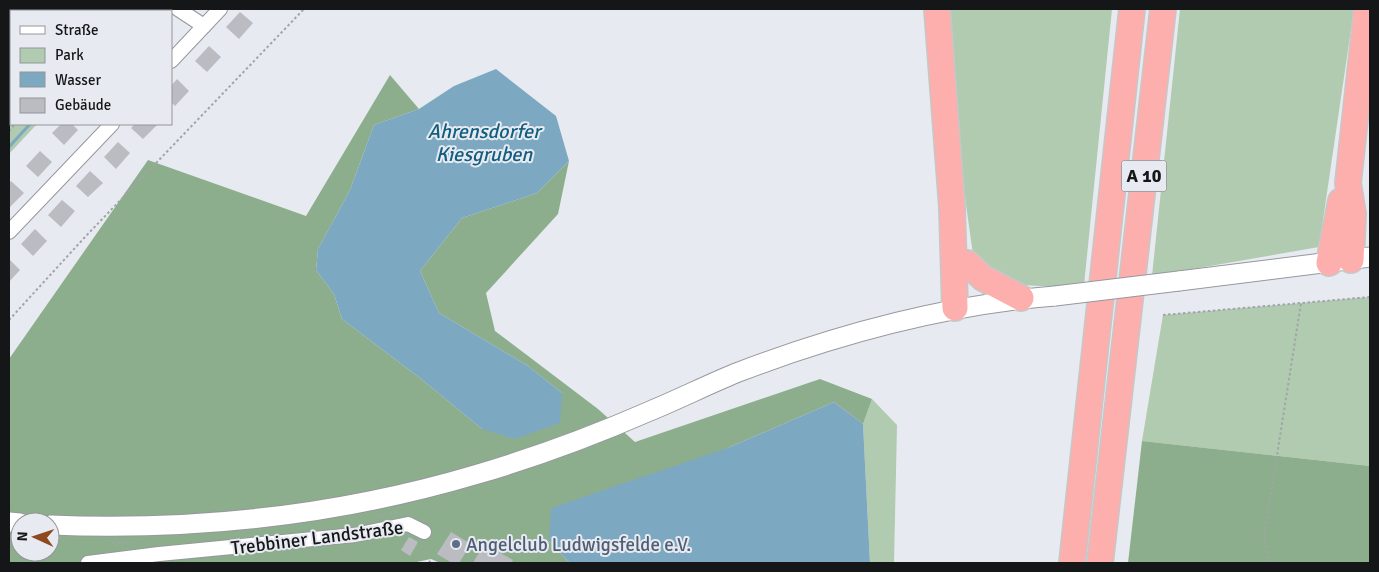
<svg xmlns="http://www.w3.org/2000/svg" width="1379" height="572" viewBox="0 0 1379 572" font-family="Signika,sans-serif">
  <style>
    .green { fill: #b0cbb0 }
    .forest { fill: #8dae8d; fill-rule: evenodd }
    .water { fill: #7da8c1 }
    .lines { fill: none; stroke-linecap: round; stroke-linejoin: round }
    .stream { stroke: #7da8c1; stroke-width: 3 }
    .building { fill: #bbbcc2 }
    .minor-casing { stroke: #96989d; stroke-width: 16 }
    .secondary-casing { stroke: #96989d; stroke-width: 21 }
    .motorway-casing { stroke: #c7c7c8; stroke-width: 28 }
    .path { stroke: #a1a4a8; stroke-width: 2; stroke-dasharray: 2.5 2.5; stroke-linecap: butt }
    .minor { stroke: #fff; stroke-width: 14 }
    .secondary { stroke: #fff; stroke-width: 19 }
    .motorway { stroke: #fcafac; stroke-width: 25 }
    .secondary-bridge-casing { stroke: #96989d; stroke-width: 21; stroke-linecap: butt }
    .secondary-bridge { stroke: #fff; stroke-width: 19 }
    .service-dot { fill: #5c6f8a; stroke: #e7eaf0; stroke-width: 2 }
    .labels { text-anchor: middle; stroke-width: 4; stroke-linejoin: round; paint-order: stroke }
    .shield { fill: #e7eaf0; stroke: #545659; stroke-width: 1 }
    .shield-label { font-size: 18px; font-weight: bold; fill: #151618 }
    .street-label { font-size: 19px; fill: #151618; stroke: #e7eaf0 }
    .service-label { font-size: 19px; fill: #4e5e75; stroke: #e7eaf0; text-anchor: start }
    .water-label { font-size: 20px; font-style: italic; fill: #125e81; stroke: #e7eaf0 }
  </style>
  <rect width="100%" height="100%" fill="#e7eaf0"/>
  <g class="green">
    <path d="M949,9H1112L1084,285L1056,287L1007,284L974,262L960,161Z"/>
    <path d="M1180,9H1354L1319,247L1152,276Z"/>
    <path d="M11,121V124H37L9,154V124Z"/>
    <path d="M1370,297V466L1142,441L1163,315Z"/>
    <path d="M872,399L897,425L894,563H870L863,424Z"/>
  </g>
  <g class="forest">
    <path d="M390,75L419,109L374,125L350,190L318,249L316,270L334,294L342,319L420,378L482,429L562,393L528,366L439,313L420,271L462,218L537,193L569,161L558,214L486,293L495,331L598,409L635,442L820,379L872,399L863,424L834,402L730,447L549,541L570,563H440L431,559L412,563H9V359L148,160L306,216ZM20,522H50V552H20Z"/>
    <path d="M1142,441L1370,466V563H1128Z"/>
  </g>
  <g class="water">
    <path d="M496,69L556,116L569,161L537,193L462,218L420,271L439,313L528,366L562,393L560,423L515,439L482,429L420,378L342,319L334,294L316,270L318,249L350,190L374,125L419,109L454,86Z"/>
    <path d="M834,402L863,424L870,563H570L549,541L551,508L730,447Z"/>
  </g>
  <g class="lines">
    <g class="stream">
      <path d="M136,11L138,9"/>
      <path d="M9,147L30,124"/>
    </g>
  </g>
  <g class="building">
    <path d="M240,12L253,23L239,39L226,27Z"/>
    <path d="M209,46L221,57L207,72L195,61Z"/>
    <path d="M177,79L189,91L175,106L171,102V86Z"/>
    <path d="M61,124H72L78,130L64,145L52,133Z"/>
    <path d="M135,124H158L143,139L131,128Z"/>
    <path d="M118,142L130,153L116,169L104,157Z"/>
    <path d="M40,151L52,162L38,177L26,166Z"/>
    <path d="M90,171L103,183L88,197L76,186Z"/>
    <path d="M11,181L24,193L9,208V184Z"/>
    <path d="M62,200L75,211L61,227L48,215Z"/>
    <path d="M35,229L47,241L33,256L21,244Z"/>
    <path d="M9,259L20,270L9,282Z"/>
    <path d="M451,532L471,544L459,563H452L437,554Z"/>
    <path d="M409,537L418,542L410,556L401,550Z"/>
    <path d="M484,544L513,560L511,563H473Z"/>
  </g>
  <g class="lines">
    <g class="minor-casing">
      <g id="minor">
        <path d="M178,9L204,26"/>
        <path d="M171,61L220,9"/>
        <path d="M9,81H11"/>
        <path d="M9,232L112,124"/>
        <path d="M88,563L159,554L355,535L408,524L424,532"/>
      </g>
    </g>
    <g class="secondary-casing">
      <g id="secondary">
        <path d="M1179,281L1370,257"/>
        <path d="M9,522L20,523"/>
        <path d="M50,525C197,531 337,516 478,474C536,457 595,435 650,411C679,399 707,385 736,373C838,334 945,305 1055,296"/>
      </g>
    </g>
    <g class="motorway-casing">
      <g id="motorway">
        <path d="M937,9L952,207L955,308"/>
        <path d="M1351,260L1353,214L1348,183L1367,9"/>
        <path d="M967,263L983,278L1021,298"/>
        <path d="M1329,263L1341,201"/>
        <path d="M1072,563L1132,9"/>
        <path d="M1100,563L1163,9"/>
      </g>
    </g>
    <g class="path">
      <path d="M120,11L123,9"/>
      <path d="M9,131L15,124"/>
      <path d="M1163,315L1370,297"/>
      <path d="M9,320L85,237L304,9"/>
      <path d="M390,514L399,511"/>
      <path d="M375,516L385,515"/>
      <path d="M112,542L130,544"/>
      <path d="M429,563L431,559"/>
      <path d="M1269,563L1264,538L1301,303"/>
    </g>
    <use href="#minor" class="minor"/>
    <use href="#secondary" class="secondary"/>
    <use href="#motorway" class="motorway"/>
    <g class="secondary-bridge-casing">
      <path id="secondary-bridge" d="M1055,296L1179,281"/>
    </g>
    <use href="#secondary-bridge" class="secondary-bridge"/>
  </g>
  <circle class="service-dot" cx="456" cy="544" r="5"/>
  <g class="labels">
    <rect class="shield" x="1121.5" y="160.5" width="45" height="31" rx="4"/>
    <g class="shield-label">
      <text x="1144" y="182">A 10</text>
    </g>
    <g class="street-label">
      <text transform="translate(317 537) rotate(-7)" y="7">Trebbiner Landstraße</text>
    </g>
    <g class="service-label">
      <text x="466" y="551">Angelclub Ludwigsfelde e.V.</text>
    </g>
    <g class="water-label">
      <text x="484" y="138">Ahrensdorfer<tspan x="484" dy="23">Kiesgruben</tspan></text>
    </g>
  </g>
  <rect width="1379" height="572" fill="none" stroke="#151618" stroke-width="20"/>
  <rect x="10" y="10" width="162" height="115" fill="#e7eaf0" stroke="#93959a"/>
  <rect x="20" y="26" width="25" height="8" fill="#ffffff" stroke="#93959a"/>
  <text x="55" y="35" font-size="15" fill="#151618">Straße</text>
  <rect x="20" y="48" width="25" height="15" fill="#b0cbb0" stroke="#93959a"/>
  <text x="55" y="60" font-size="15" fill="#151618">Park</text>
  <rect x="20" y="72" width="25" height="15" fill="#7da8c1" stroke="#93959a"/>
  <text x="55" y="85" font-size="15" fill="#151618">Wasser</text>
  <rect x="20" y="98" width="25" height="15" fill="#bbbcc2" stroke="#93959a"/>
  <text x="55" y="110" font-size="15" fill="#151618">Gebäude</text>
  <g transform="translate(35 537) rotate(273)"><circle r="24" fill="#e7eaf0" stroke="#93959a"/>
  <path d="M0-4L9 19L0 12L-9 19Z" fill="#8e491e"/>
  <text y="-8" font-size="14" font-weight="bold" text-anchor="middle" fill="#151618">N</text>
  </g>
</svg>
